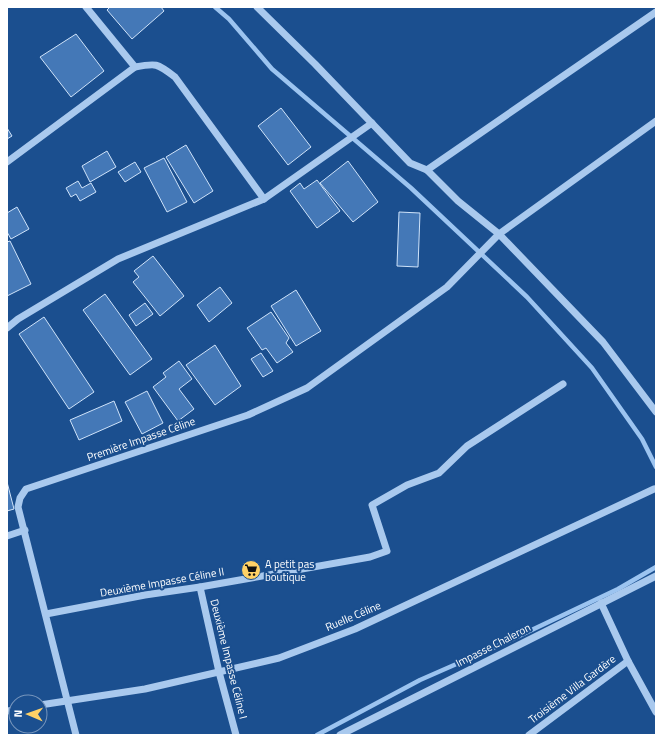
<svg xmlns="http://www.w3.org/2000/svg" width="663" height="742" viewBox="0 0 663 742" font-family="'Titillium Web',sans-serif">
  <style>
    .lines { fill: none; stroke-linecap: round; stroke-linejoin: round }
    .stream { stroke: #9cc4f0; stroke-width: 4.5 }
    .building { fill: #4478b7; stroke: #cfe3fa }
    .minor { stroke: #a9c9ee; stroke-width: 7 }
    .labels { text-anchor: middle; stroke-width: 4; stroke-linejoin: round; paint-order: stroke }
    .street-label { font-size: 11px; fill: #fff; stroke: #1b4f8f }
    .poi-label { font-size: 11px; fill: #fff; stroke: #1b4f8f; text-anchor: start }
  </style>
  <rect width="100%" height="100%" fill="#1b4f8f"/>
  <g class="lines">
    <g class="stream">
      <path d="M215,7L229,19L272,69L411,188L527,297L592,368L642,439L656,467"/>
      <path d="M317,735L420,680L502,644L618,589L656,567"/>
    </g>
  </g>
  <g class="building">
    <path d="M110,7H161L164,11L132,39L107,10Z"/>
    <path d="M76,34L104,71L71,97L40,57Z"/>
    <path d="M281,108L311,147L288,165L258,126Z"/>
    <path d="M7,128L12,136L7,139Z"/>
    <path d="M186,145L213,191L194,203L166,157Z"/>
    <path d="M107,151L116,167L90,182L82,166Z"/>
    <path d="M164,158L187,202L167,212L144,168Z"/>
    <path d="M348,161L378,202L353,222L320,183Z"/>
    <path d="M135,162L141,172L125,182L118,172Z"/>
    <path d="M317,180L340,211L317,228L290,191L300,183L304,189Z"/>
    <path d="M78,181L82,188L91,183L96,192L80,201L76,194L71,197L66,188Z"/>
    <path d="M17,207L29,229L11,239L7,232V213Z"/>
    <path d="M399,212L420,213L418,267L397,266Z"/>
    <path d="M10,241L31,284L7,296V242Z"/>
    <path d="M153,256L184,296L160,316L133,282L139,277L134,271Z"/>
    <path d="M220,287L232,303L209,322L197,305Z"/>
    <path d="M296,290L321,331L296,346L271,306Z"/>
    <path d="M105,294L152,359L130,375L83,310Z"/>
    <path d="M145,303L153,314L136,326L129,315Z"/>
    <path d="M271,312L289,338L286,343L293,352L277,363L266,348L262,350L247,328Z"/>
    <path d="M44,317L94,392L69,409L19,334Z"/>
    <path d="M215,345L241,386L215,405L186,365Z"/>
    <path d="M261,353L273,371L263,377L251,359Z"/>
    <path d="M179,361L192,379L179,389L194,409L178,421L153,387L166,377L163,373Z"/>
    <path d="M147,391L163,423L142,434L125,402Z"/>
    <path d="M114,401L122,421L79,440L70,420Z"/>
    <path d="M7,482L14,509L7,511Z"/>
  </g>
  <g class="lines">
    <g class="minor">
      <path d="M86,7L135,67C156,63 157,63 175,77L264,199"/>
      <path d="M257,7L315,64L410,163L427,170L458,201L499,234L603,342L656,412"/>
      <path d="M7,162L135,67"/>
      <path d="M427,170L656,12"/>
      <path d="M7,328L18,319L118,259L264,199L372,123"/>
      <path d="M7,536L25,530"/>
      <path d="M200,587L219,672L236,735"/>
      <path d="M601,603L628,661L656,712"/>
      <path d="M46,614L145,595L200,587L370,557L387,551L372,505L407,485L439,473L467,446L563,384"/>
      <path d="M40,705L145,689L279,658L355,629L654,489"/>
      <path d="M7,711L16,710"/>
      <path d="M76,735L18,507L20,498L26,489L248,415L307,388L447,287L499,234L656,121"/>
      <path d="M340,735L656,576"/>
      <path d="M529,735L628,661"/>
    </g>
  </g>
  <defs>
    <g id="supermarket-disc" transform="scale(1)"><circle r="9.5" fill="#ffd166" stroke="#1b4f8f"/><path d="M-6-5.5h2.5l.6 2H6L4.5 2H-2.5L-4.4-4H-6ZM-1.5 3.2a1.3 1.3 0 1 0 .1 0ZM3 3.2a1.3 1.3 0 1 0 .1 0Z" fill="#111"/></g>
  </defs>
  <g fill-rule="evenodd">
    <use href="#supermarket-disc" x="251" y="570"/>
  </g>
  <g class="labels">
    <g class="street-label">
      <text transform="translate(141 439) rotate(-19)" y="4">Première Impasse Céline</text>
      <text transform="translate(162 582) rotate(-10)" y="4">Deuxième Impasse Céline II</text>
      <text transform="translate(353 616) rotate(-23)" y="4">Ruelle Céline</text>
      <text transform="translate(493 645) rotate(-27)" y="4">Impasse Chaleron</text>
      <text transform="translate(229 659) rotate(76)" y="4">Deuxième Impasse Céline I</text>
      <text transform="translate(572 689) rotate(-37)" y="4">Troisième Villa Gardère</text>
    </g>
    <g class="poi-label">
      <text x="265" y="568">A petit pas<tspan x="265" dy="13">boutique</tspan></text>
    </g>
  </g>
  <rect width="663" height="742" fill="none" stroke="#ffffff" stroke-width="16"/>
  <g transform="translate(28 714) rotate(272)"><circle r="19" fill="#1b4f8f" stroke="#7695bc"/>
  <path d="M0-3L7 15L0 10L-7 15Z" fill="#ffd166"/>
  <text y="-6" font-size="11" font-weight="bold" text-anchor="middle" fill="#ffffff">N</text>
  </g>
</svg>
